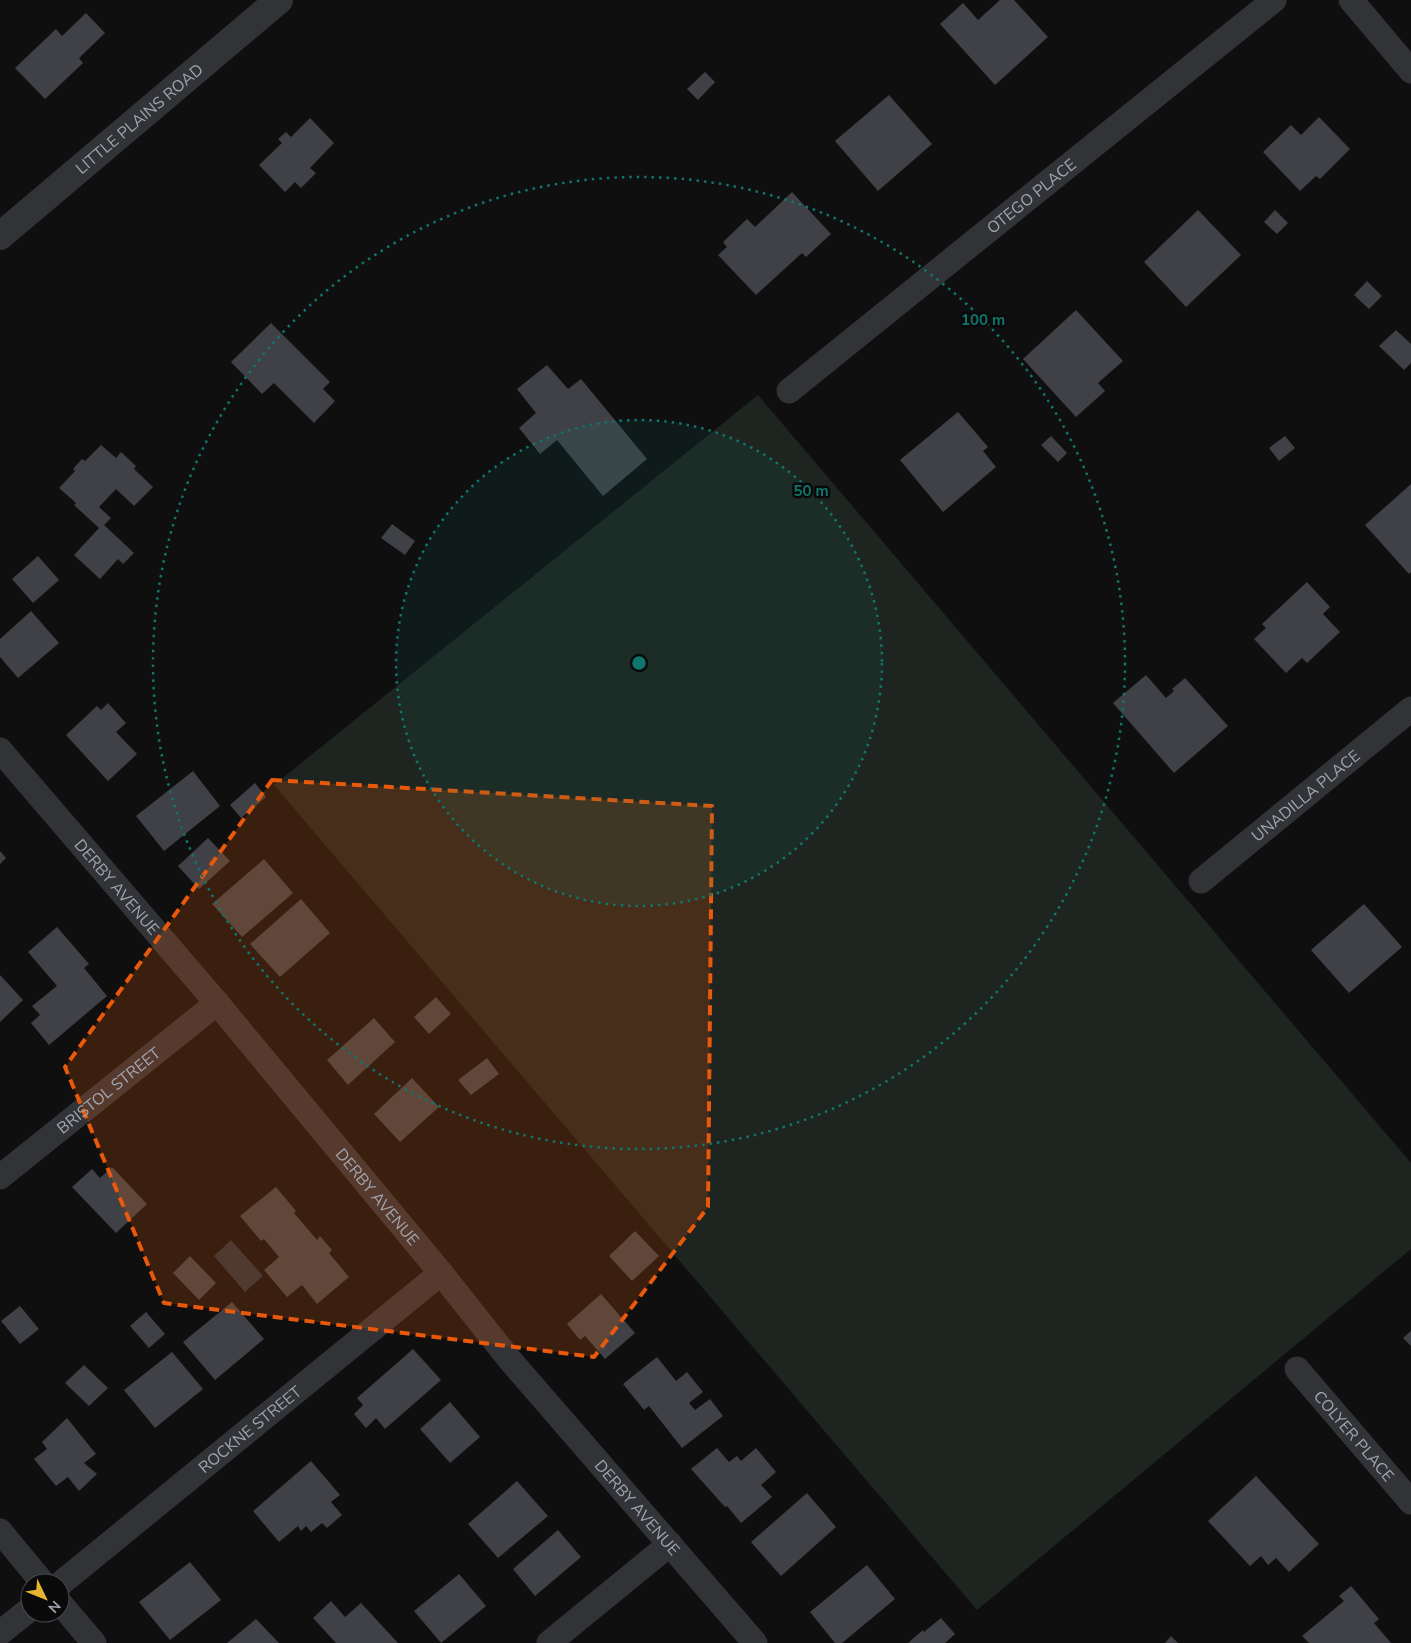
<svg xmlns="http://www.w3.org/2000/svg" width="1411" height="1643" viewBox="0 0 1411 1643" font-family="'Nunito Sans',sans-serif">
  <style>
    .green { fill: #1e241f }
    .water { fill: #2b333a }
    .building { fill: #404146 }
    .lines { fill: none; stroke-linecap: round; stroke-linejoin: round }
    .minor { stroke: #323337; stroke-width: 25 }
    .tertiary { stroke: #323337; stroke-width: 28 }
    .marked { fill: #e8590c; fill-opacity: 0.2; stroke: #e8590c; stroke-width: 4; stroke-dasharray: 10 6; stroke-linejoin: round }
    .ring { fill: none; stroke: #0f766e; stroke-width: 2.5; stroke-dasharray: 2.5 5 }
    .labels { text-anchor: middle; stroke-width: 5; stroke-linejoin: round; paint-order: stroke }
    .street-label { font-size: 16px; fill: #a1a5b0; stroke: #0a0a0b }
    .centre { fill: #0f766e; stroke: #0a0a0b; stroke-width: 2.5 }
    .ring-label { font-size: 15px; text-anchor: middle; font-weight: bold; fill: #0f766e; stroke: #0a0a0b; stroke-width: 5; stroke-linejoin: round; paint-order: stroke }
  </style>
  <rect width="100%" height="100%" fill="#0f0f10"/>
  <path class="green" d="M758,395L1411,1163V1249L977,1610L274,785Z"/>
  <path class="water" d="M231,1240L263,1276L245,1292L214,1256Z"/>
  <g class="building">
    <path d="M1000,0H1014L1048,37L995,85L940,24L963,3L978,20Z"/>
    <path d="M86,13L105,33L79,58L83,63L45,99L15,68L56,29L62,36Z"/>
    <path d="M705,72L715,82L698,100L687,89Z"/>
    <path d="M889,95L932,144L878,191L835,141Z"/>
    <path d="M1319,117L1350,149L1320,179L1316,176L1300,191L1263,152L1291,125L1301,135Z"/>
    <path d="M310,118L334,143L310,168L316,173L301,188L295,182L285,192L259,165L282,143L278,139L286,132L291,137Z"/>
    <path d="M792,192L831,234L806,257L802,253L756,295L718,255L727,247L723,242L747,219L755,227Z"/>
    <path d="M1198,210L1241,255L1186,307L1144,262Z"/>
    <path d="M1275,210L1288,223L1277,234L1264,222Z"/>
    <path d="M1367,281L1382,296L1369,309L1354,295Z"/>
    <path d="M1076,310L1123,361L1098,383L1105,391L1076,417L1023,359Z"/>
    <path d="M271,323L330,382L323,389L335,401L314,423L274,383L262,394L231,362Z"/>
    <path d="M1396,330L1411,344V363L1404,370L1379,346Z"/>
    <path d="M547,365L568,389L581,379L647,459L603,496L557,440L540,454L519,428L536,413L517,389Z"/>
    <path d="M958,412L988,447L983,451L996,467L943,512L900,460Z"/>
    <path d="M1051,436L1067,453L1058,462L1041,445Z"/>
    <path d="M1285,436L1295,448L1279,461L1269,448Z"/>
    <path d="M101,445L116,458L121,452L136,466L134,469L153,487L134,506L116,489L99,507L111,518L104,525L134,553L123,564L118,559L100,579L74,555L99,528L74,505L76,503L59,488L75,471L73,469L82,459L85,461Z"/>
    <path d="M1411,484V572L1409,574L1365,525Z"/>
    <path d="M392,524L415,541L405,555L381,538Z"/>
    <path d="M38,556L59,580L33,603L12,579Z"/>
    <path d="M1307,582L1330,607L1323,614L1340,632L1307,663L1302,658L1286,673L1254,639L1266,628L1262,624Z"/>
    <path d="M31,611L59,643L18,678L0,657V639Z"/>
    <path d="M1146,675L1166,698L1174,691L1172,689L1185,678L1228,726L1174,773L1113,703Z"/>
    <path d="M108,703L126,723L116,732L137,754L108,781L66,735L97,706L101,710Z"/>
    <path d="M193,771L220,806L164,851L136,816Z"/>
    <path d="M255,783L266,797L241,818L230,805Z"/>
    <path d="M208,838L230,861L199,889L178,866Z"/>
    <path d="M0,851L6,858L0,864Z"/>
    <path d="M264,859L293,893L242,937L212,904Z"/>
    <path d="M301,899L330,933L280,977L250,944Z"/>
    <path d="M1364,904L1402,947L1349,993L1311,950Z"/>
    <path d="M57,927L89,964L84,968L107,996L49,1045L31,1023L40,1015L32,1006L57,986L28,952Z"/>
    <path d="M0,975L23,1000L0,1022Z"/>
    <path d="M436,997L451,1014L429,1034L414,1017Z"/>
    <path d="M374,1018L395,1042L348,1085L327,1060Z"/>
    <path d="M487,1058L499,1074L471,1095L458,1080Z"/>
    <path d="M412,1078L439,1107L400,1142L374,1114Z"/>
    <path d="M112,1167L147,1204L116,1233L72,1187L92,1169L100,1178Z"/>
    <path d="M276,1187L296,1211L294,1213L317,1240L320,1236L332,1250L329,1253L349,1277L317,1304L302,1285L287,1297L264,1270L279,1257L264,1239L261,1241L240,1216Z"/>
    <path d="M635,1231L659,1256L632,1281L609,1256Z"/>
    <path d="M190,1256L216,1283L199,1300L173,1273Z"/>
    <path d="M601,1294L635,1333L605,1359L585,1336L580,1340L567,1324Z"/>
    <path d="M232,1302L264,1339L215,1380L183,1342Z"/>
    <path d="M20,1306L39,1329L20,1344L1,1321Z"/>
    <path d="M146,1312L165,1334L149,1348L130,1326Z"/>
    <path d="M1411,1331V1346L1403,1338Z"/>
    <path d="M413,1349L441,1380L385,1429L376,1418L366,1428L354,1414L363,1405L357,1398Z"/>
    <path d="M172,1352L203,1389L155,1428L124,1390Z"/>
    <path d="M657,1357L676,1381L687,1372L703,1392L689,1403L695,1410L710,1399L723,1416L682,1448L649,1406L644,1410L623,1384Z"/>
    <path d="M84,1365L108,1388L89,1406L65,1383Z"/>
    <path d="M450,1402L480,1437L450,1463L420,1429Z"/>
    <path d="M67,1418L96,1454L84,1463L97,1474L79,1491L68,1477L56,1486L34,1459L47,1449L42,1442Z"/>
    <path d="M717,1448L729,1462L737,1456L741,1461L756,1448L776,1472L761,1485L772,1497L741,1523L727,1506L725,1507L691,1469Z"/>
    <path d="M311,1461L340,1495L331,1502L342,1515L327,1528L322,1523L311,1532L306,1526L301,1531L298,1526L279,1542L253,1511Z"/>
    <path d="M1256,1476L1319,1544L1289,1572L1276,1558L1268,1565L1261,1556L1250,1566L1208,1521Z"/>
    <path d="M517,1481L548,1516L498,1558L468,1524Z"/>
    <path d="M807,1493L836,1527L781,1576L751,1542Z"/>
    <path d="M558,1530L581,1557L535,1596L513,1569Z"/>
    <path d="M190,1562L221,1600L170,1640L139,1602Z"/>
    <path d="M867,1565L895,1599L842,1643H835L810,1612Z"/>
    <path d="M459,1574L486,1606L441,1643L414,1611Z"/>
    <path d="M1351,1586L1379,1619L1374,1623L1391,1643H1309L1302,1636L1344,1601L1339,1596Z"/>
    <path d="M331,1601L345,1617L361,1603L398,1643H336L313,1618Z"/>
    <path d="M941,1618L955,1634L945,1643H908L923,1630L924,1632Z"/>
    <path d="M256,1619L279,1643H227Z"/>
    <path d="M1171,1636L1178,1643H1165Z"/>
  </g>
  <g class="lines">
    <g class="minor">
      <path d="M1351,0L1411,71"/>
      <path id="s1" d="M789,391L1274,0"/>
      <path id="s2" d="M0,750L217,1003L441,1273L510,1360L755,1643"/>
      <path id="s3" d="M1201,881L1411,709"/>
      <path id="s4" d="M0,1177L217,1003"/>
      <path id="s5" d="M1297,1369L1411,1502"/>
      <path d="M0,1531L43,1583"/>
      <path id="s6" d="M60,1584L441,1273"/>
      <path d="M60,1603L94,1643"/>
      <path d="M0,1633L30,1609"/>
      <path d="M549,1643L670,1544"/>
    </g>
    <path class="tertiary" id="s7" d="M0,236L279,0"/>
  </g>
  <path class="marked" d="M272,780L712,806L708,1207L594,1357L164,1303L65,1067Z"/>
  <circle cx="639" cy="663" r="243" fill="#0f766e" fill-opacity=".12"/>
  <g class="ring">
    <circle cx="639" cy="663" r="243"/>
    <circle cx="639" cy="663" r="486"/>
  </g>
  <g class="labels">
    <g class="street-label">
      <text dy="6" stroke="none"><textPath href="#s7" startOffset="182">LITTLE PLAINS ROAD</textPath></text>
      <text dy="6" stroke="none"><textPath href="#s1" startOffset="311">OTEGO PLACE</textPath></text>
      <text dy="6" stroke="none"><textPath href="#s3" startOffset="135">UNADILLA PLACE</textPath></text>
      <text dy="6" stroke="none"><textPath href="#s2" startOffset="180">DERBY AVENUE</textPath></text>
      <text dy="6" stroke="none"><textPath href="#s4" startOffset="139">BRISTOL STREET</textPath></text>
      <text dy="6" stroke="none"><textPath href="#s2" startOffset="585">DERBY AVENUE</textPath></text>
      <text dy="6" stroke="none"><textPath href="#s6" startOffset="245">ROCKNE STREET</textPath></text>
      <text dy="6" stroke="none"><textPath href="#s5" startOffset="88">COLYER PLACE</textPath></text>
      <text dy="6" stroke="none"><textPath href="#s2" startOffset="990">DERBY AVENUE</textPath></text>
    </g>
  </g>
  <circle cx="639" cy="663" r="8" class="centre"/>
  <g class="ring-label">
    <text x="983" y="325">100 m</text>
    <text x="811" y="496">50 m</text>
  </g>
  <g transform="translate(45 1598) rotate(133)"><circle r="24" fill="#0a0a0b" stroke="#46484d"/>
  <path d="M0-4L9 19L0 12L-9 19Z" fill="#e5b232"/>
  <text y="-8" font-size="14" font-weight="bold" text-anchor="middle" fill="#a1a5b0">N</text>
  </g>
</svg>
